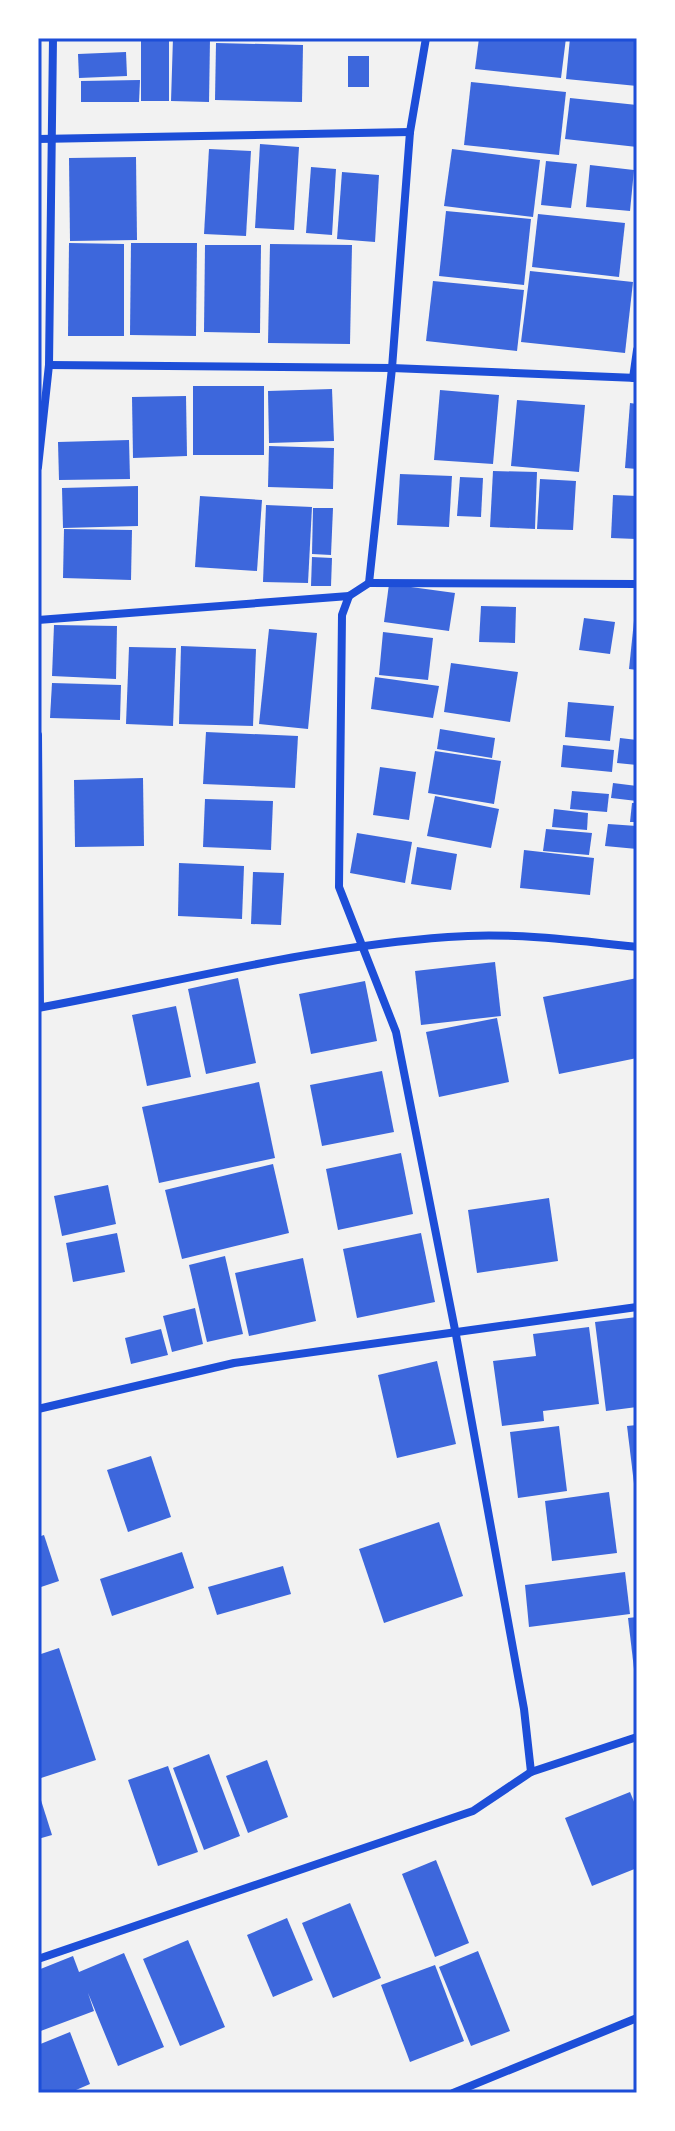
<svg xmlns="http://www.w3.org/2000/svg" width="675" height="2131" viewBox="0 0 675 2131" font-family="'Exo 2',sans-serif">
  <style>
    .building { fill: #3d67dc }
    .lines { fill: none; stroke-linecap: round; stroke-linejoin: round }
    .minor { stroke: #1d4ed8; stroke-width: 8 }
    .neatline { fill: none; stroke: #1d4ed8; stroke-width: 3 }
  </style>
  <rect width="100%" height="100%" fill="#f2f2f2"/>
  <g class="building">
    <path d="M173,38H210L209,102L171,101Z"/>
    <path d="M479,38H566L561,78L475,69Z"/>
    <path d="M570,38H637V86L566,79Z"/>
    <path d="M141,39L169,40V101H141Z"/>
    <path d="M216,43L303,45L302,102L215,100Z"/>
    <path d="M126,52L127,76L79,78L78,54Z"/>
    <rect x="348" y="56" width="21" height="31"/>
    <path d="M140,80L139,102H81V81Z"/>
    <path d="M471,82L566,92L559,155L464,145Z"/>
    <path d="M570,98L637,105V147L565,139Z"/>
    <path d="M260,144L299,147L294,230L255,228Z"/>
    <path d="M209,149L251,151L246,236L204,234Z"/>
    <path d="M452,149L540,160L533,217L444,206Z"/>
    <path d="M136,157L137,240L70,241L69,158Z"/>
    <path d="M546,161L577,164L571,208L541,205Z"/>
    <path d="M590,165L634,170L630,211L586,207Z"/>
    <path d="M311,167L336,169L332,235L306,233Z"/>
    <path d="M342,172L379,175L375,242L337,239Z"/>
    <path d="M446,211L531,219L524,285L439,276Z"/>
    <path d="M538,214L625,223L619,277L532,267Z"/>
    <path d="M69,243L124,244V336H68Z"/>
    <path d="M131,243H197L196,336L130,335Z"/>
    <path d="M270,244L352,245L350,344L268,343Z"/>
    <path d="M205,245H261L260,333L204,332Z"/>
    <path d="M530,271L633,282L625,353L521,342Z"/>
    <path d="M433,281L524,290L517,351L426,341Z"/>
    <rect x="193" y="386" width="71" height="69"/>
    <path d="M332,389L334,441L269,443L268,391Z"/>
    <path d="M440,390L499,395L493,464L434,460Z"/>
    <path d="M186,396L187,456L133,458L132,397Z"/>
    <path d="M517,400L585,405L579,472L511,466Z"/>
    <path d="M630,403L637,404V469L625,468Z"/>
    <path d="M129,440L130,479L59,480L58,442Z"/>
    <path d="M269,446L334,448L333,489L268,487Z"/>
    <path d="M493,471L537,472L535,529L490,527Z"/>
    <path d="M400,474L452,476L449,527L397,525Z"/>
    <path d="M460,477L483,478L481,517L457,516Z"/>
    <path d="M540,479L576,481L573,530L537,529Z"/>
    <path d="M138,486V526L63,528L62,488Z"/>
    <path d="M613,495L637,496L636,539L611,538Z"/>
    <path d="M200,496L262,500L257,571L195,567Z"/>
    <path d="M266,505L312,507L308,583L263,582Z"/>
    <path d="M313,508H333L331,555L312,554Z"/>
    <path d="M64,529L132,530L131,580L63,578Z"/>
    <path d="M312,557L332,558L331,586H311Z"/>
    <path d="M389,584L455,593L449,631L384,622Z"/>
    <path d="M481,606L516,607L515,643L479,642Z"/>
    <path d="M635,611H637V670L629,669Z"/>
    <path d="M584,618L615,622L610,654L579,650Z"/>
    <path d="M54,625L117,626L116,679L52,676Z"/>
    <path d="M269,629L317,633L308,729L259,724Z"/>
    <path d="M383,632L433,638L428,680L379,675Z"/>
    <path d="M181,646L256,649L253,726L179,724Z"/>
    <path d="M129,647L176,648L173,726L126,724Z"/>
    <path d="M451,663L518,672L510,722L444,712Z"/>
    <path d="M375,677L439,686L433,718L371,709Z"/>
    <path d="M52,683L121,685L120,720L50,718Z"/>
    <path d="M568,702L614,706L610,741L565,737Z"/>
    <path d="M440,729L495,738L492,758L437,749Z"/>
    <path d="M206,732L298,736L295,788L203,784Z"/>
    <path d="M620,738L637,740V765L617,763Z"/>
    <path d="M563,745L614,750L612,772L561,767Z"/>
    <path d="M435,751L501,761L494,804L428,793Z"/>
    <path d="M380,767L416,772L409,820L373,815Z"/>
    <path d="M143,778L144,846L75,847L74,780Z"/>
    <path d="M613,783L637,786V801L611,798Z"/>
    <path d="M572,791L609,794L607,812L570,809Z"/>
    <path d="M435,796L499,809L491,848L427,836Z"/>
    <path d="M205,799L273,801L271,850L203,847Z"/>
    <path d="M632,803H637V822H630Z"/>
    <path d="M554,809L588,813L587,830L552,827Z"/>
    <path d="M608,824L637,826V849L605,846Z"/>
    <path d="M546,829L592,833L589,855L543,851Z"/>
    <path d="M357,833L412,842L405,883L350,873Z"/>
    <path d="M417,847L457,854L451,890L411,884Z"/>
    <path d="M524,850L594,858L590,895L520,888Z"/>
    <path d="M179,863L244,866L242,919L178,916Z"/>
    <path d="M253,872L284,873L281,925L251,924Z"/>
    <path d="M495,962L501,1016L421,1025L415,971Z"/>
    <path d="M238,978L256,1063L206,1074L188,989Z"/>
    <path d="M637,978V1058L559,1074L543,997Z"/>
    <path d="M365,981L377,1041L311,1054L299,994Z"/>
    <path d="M176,1006L191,1077L147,1086L132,1015Z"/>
    <path d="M497,1018L509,1082L439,1097L426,1032Z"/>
    <path d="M382,1071L394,1132L322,1146L310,1085Z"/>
    <path d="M259,1082L275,1158L159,1183L142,1107Z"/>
    <path d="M401,1153L413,1214L338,1230L326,1169Z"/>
    <path d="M273,1164L289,1233L182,1259L165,1190Z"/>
    <path d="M108,1185L116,1224L62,1236L54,1196Z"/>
    <path d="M549,1198L558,1261L477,1273L468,1210Z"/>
    <path d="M117,1233L125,1272L73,1282L66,1243Z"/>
    <path d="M421,1233L435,1302L357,1318L343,1249Z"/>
    <path d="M225,1256L243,1334L207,1342L189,1265Z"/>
    <path d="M303,1258L316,1321L249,1336L235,1273Z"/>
    <path d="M195,1308L203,1344L172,1352L163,1316Z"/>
    <path d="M637,1317V1407L606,1411L595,1322Z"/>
    <path d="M589,1327L599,1404L543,1411L544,1421L502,1426L493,1361L536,1356L533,1334Z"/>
    <path d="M161,1329L168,1355L131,1364L125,1338Z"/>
    <path d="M437,1361L456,1444L397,1458L378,1375Z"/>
    <path d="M637,1425V1492H635L627,1426Z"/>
    <path d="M559,1426L567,1491L518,1498L510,1432Z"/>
    <path d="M151,1456L171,1517L128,1532L107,1470Z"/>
    <path d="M609,1492L617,1553L552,1561L545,1501Z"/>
    <path d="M439,1522L463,1596L384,1623L359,1549Z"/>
    <path d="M44,1535L59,1581L38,1588V1537Z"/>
    <path d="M182,1552L194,1588L112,1616L100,1579Z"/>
    <path d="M283,1566L291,1594L217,1615L208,1587Z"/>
    <path d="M625,1572L630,1614L529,1627L525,1585Z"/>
    <path d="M637,1617V1669H634L628,1618Z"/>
    <path d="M59,1648L96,1760L38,1779V1655Z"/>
    <path d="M209,1754L240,1836L204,1850L173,1768Z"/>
    <path d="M267,1760L288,1817L248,1833L226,1776Z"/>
    <path d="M168,1766L198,1852L158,1866L128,1780Z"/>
    <path d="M630,1792L637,1809V1868L592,1886L565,1818Z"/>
    <path d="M39,1794L52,1835L38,1839V1795Z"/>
    <path d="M436,1860L469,1943L435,1957L402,1874Z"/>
    <path d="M350,1903L381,1978L333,1998L302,1923Z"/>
    <path d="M287,1918L313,1980L273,1997L247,1935Z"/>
    <path d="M188,1940L225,2027L180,2046L143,1959Z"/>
    <path d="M478,1951L510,2031L471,2046L439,1967Z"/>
    <path d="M124,1953L164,2047L118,2066L88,1993L94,2011L38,2032V1970L73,1956L79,1972Z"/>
    <path d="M435,1965L464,2041L410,2062L381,1985Z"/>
    <path d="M70,2032L90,2084L69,2093H38V2045Z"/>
  </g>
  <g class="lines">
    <g class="minor">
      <path d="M38,139L410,132"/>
      <path d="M49,365L392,368L637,378"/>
      <path d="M633,378L637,350"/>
      <path d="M38,467L49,365L53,38"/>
      <path d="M369,583L637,584"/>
      <path d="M349,596L342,615L339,887L396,1032L456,1335L524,1709L531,1772"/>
      <path d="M38,620L349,596L369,583L392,368L410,132L426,38"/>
      <path d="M38,735L40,1007"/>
      <path d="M38,1008C174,983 310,947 448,937C510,932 575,940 637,947"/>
      <path d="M38,1409L234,1363L637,1307"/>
      <path d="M38,1959L473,1811L531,1772L637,1737"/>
      <path d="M453,2093L637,2018"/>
    </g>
  </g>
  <rect width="675" height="2131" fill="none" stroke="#ffffff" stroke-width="80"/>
  <rect x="40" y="40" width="595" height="2051" class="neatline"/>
</svg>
